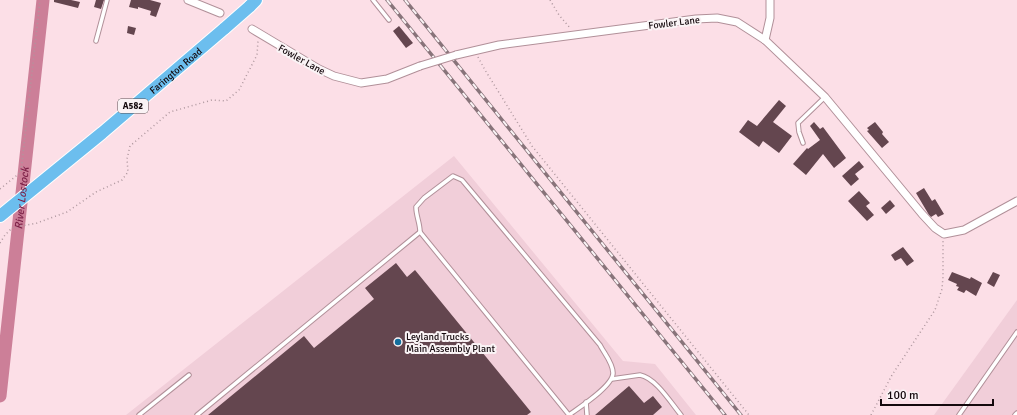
<svg xmlns="http://www.w3.org/2000/svg" width="1017" height="415" viewBox="0 0 1017 415" font-family="Signika,sans-serif">
  <style>
    .built { fill: #f1ced9 }
    .lines { fill: none; stroke-linecap: round; stroke-linejoin: round }
    .river { stroke: #cc7f98; stroke-width: 13 }
    .building { fill: #64464f }
    .service-casing { stroke: #b19099; stroke-width: 5.5 }
    .minor-casing { stroke: #b19099; stroke-width: 9 }
    .trunk-casing { stroke: #fff; stroke-width: 14 }
    .path { stroke: #ae979e; stroke-width: 1.5; stroke-dasharray: 1 3; stroke-linecap: butt }
    .service { stroke: #fff; stroke-width: 3.5 }
    .minor { stroke: #fff; stroke-width: 7 }
    .trunk { stroke: #6cbeee; stroke-width: 12 }
    .rail-casing { stroke: #88747a; stroke-width: 3.5 }
    .rail { stroke: #faf3f5; stroke-width: 2; stroke-dasharray: 6; stroke-linecap: butt }
    .minor-bridge-casing { stroke: #b19099; stroke-width: 9; stroke-linecap: butt }
    .trunk-bridge-casing { stroke: #fff; stroke-width: 14; stroke-linecap: butt }
    .minor-bridge { stroke: #fff; stroke-width: 7 }
    .trunk-bridge { stroke: #6cbeee; stroke-width: 12 }
    .poi-dot { fill: #136e9d; stroke: #faf3f5; stroke-width: 1.5 }
    .labels { text-anchor: middle; stroke-width: 4; stroke-linejoin: round; paint-order: stroke }
    .shield { fill: #faf3f5; stroke: #594f53; stroke-width: 1 }
    .shield-label { font-size: 9px; font-weight: bold; fill: #14090d }
    .street-label { font-size: 10px; fill: #14090d; stroke: #faf3f5 }
    .poi-label { font-size: 10px; fill: #14090d; stroke: #faf3f5; text-anchor: start }
    .water-label { font-size: 11px; font-style: italic; fill: #7d2148; stroke: #faf3f5 }
  </style>
  <rect width="100%" height="100%" fill="#fcdfe7"/>
  <g class="built">
    <path d="M454,156L623,361L655,364L696,415H126Z"/>
    <path d="M1017,300V415H934Z"/>
  </g>
  <g class="lines">
    <path class="river" id="s1" d="M0,396L43,0"/>
  </g>
  <g class="building">
    <path d="M54,0H71L80,2L78,8L54,2Z"/>
    <path d="M96,0H104L101,9L94,7Z"/>
    <path d="M131,0H150L161,3L156,17L150,15L151,11L138,7V9L129,7Z"/>
    <path d="M128,26L136,28L134,35L127,33Z"/>
    <path d="M399,26L413,43L406,48L393,31Z"/>
    <path d="M779,100L786,106L773,122L792,136L779,153L763,141L759,147L739,132L748,120L757,126Z"/>
    <path d="M814,122L820,129L823,127L846,158L834,168L823,154L806,175L793,164L807,148L808,149L820,140L810,126Z"/>
    <path d="M875,122L883,132L882,134L889,142L882,148L867,131L869,130L867,128Z"/>
    <path d="M859,161L864,167L855,174L859,179L851,186L842,176Z"/>
    <path d="M924,188L932,201L935,199L944,214L938,217L936,214L931,217L929,215L916,193Z"/>
    <path d="M859,191L870,203L866,206L874,215L867,221L848,201Z"/>
    <path d="M890,200L895,206L886,214L881,208Z"/>
    <path d="M903,247L914,261L907,266L901,258L895,261L891,255Z"/>
    <path d="M396,263L407,277L415,270L531,412L527,415H208L304,336L314,348L374,299L365,288Z"/>
    <path d="M952,272L970,279L971,277L982,283L976,296L966,290L964,293L957,290L959,287L956,286L957,284L948,280Z"/>
    <path d="M993,272L1000,275L994,287L987,283Z"/>
    <path d="M629,386L644,403L653,396L662,407L653,415H595Z"/>
  </g>
  <g class="lines">
    <g class="service-casing">
      <g id="service">
        <path d="M373,0L389,20"/>
        <path d="M96,41L107,0"/>
        <path d="M803,143L799,132L798,123L825,97"/>
        <path d="M420,232C420,223 416,216 416,207L424,198L453,176L462,180L600,345C604,353 613,363 613,373C613,386 580,407 569,415"/>
        <path d="M612,379L640,375C656,378 671,403 681,415"/>
        <path d="M586,402L587,415"/>
        <path d="M139,415L189,375"/>
        <path d="M197,415L420,232L569,415"/>
        <path d="M959,415L1017,332"/>
        <path d="M1015,415L1017,413"/>
      </g>
    </g>
    <g class="minor-casing">
      <g id="minor">
        <path d="M188,0L220,13"/>
        <path d="M252,29L319,69L334,76L361,83L387,79L420,66"/>
        <path d="M765,40L770,18V0"/>
        <path d="M456,55L499,45L696,19L717,18L737,22L765,40L825,97L922,214L935,228L944,234L964,230L1017,201"/>
      </g>
    </g>
    <g class="trunk-casing">
      <g id="trunk">
        <path d="M249,7L256,0"/>
        <path id="s2" d="M0,216L102,133L225,28"/>
      </g>
    </g>
    <g class="path">
      <path d="M550,0L559,15L570,28"/>
      <path d="M478,57L485,70L532,146L749,415"/>
      <path d="M0,189L21,172L40,0"/>
      <path d="M0,243L5,235L12,228L37,223L67,212L96,192L122,180L128,172L127,159L130,146L170,112L212,100L226,101L239,90L257,55L258,41"/>
      <path d="M871,415L892,375L935,310L942,289L943,277V240"/>
    </g>
    <use href="#service" class="service"/>
    <use href="#minor" class="minor"/>
    <use href="#trunk" class="trunk"/>
    <g class="rail-casing">
      <g id="rail">
        <path d="M387,0L725,415"/>
        <path d="M405,0L741,415"/>
      </g>
    </g>
    <use href="#rail" class="rail"/>
    <g class="minor-bridge-casing">
      <path id="minor-bridge" d="M420,66L456,55"/>
    </g>
    <g class="trunk-bridge-casing">
      <path id="trunk-bridge" d="M225,28L249,7"/>
    </g>
    <use href="#minor-bridge" class="minor-bridge"/>
    <use href="#trunk-bridge" class="trunk-bridge"/>
  </g>
  <circle class="poi-dot" cx="398" cy="342" r="4"/>
  <g class="labels">
    <rect class="shield" x="118" y="99" width="30" height="14" rx="3"/>
    <g class="shield-label">
      <text x="133" y="109">A582</text>
    </g>
    <g class="street-label">
      <text transform="translate(674 22) rotate(-7)" y="4">Fowler Lane</text>
      <text transform="translate(302 59) rotate(29)" y="4">Fowler Lane</text>
      <text dy="4" stroke="none"><textPath href="#s2" startOffset="228">Farington Road</textPath></text>
    </g>
    <g class="poi-label">
      <text x="406" y="340">Leyland Trucks<tspan x="406" dy="12">Main Assembly Plant</tspan></text>
    </g>
    <g class="water-label">
      <text dy="4" stroke="none"><textPath href="#s1" startOffset="199">River Lostock</textPath></text>
    </g>
  </g>
  <path d="M881 399v6h112v-6" fill="none" stroke="#14090d" stroke-width="2"/>
  <text x="887" y="399" font-size="12" fill="#14090d" stroke="#faf3f5" stroke-width="3" paint-order="stroke">100 m</text>
</svg>
